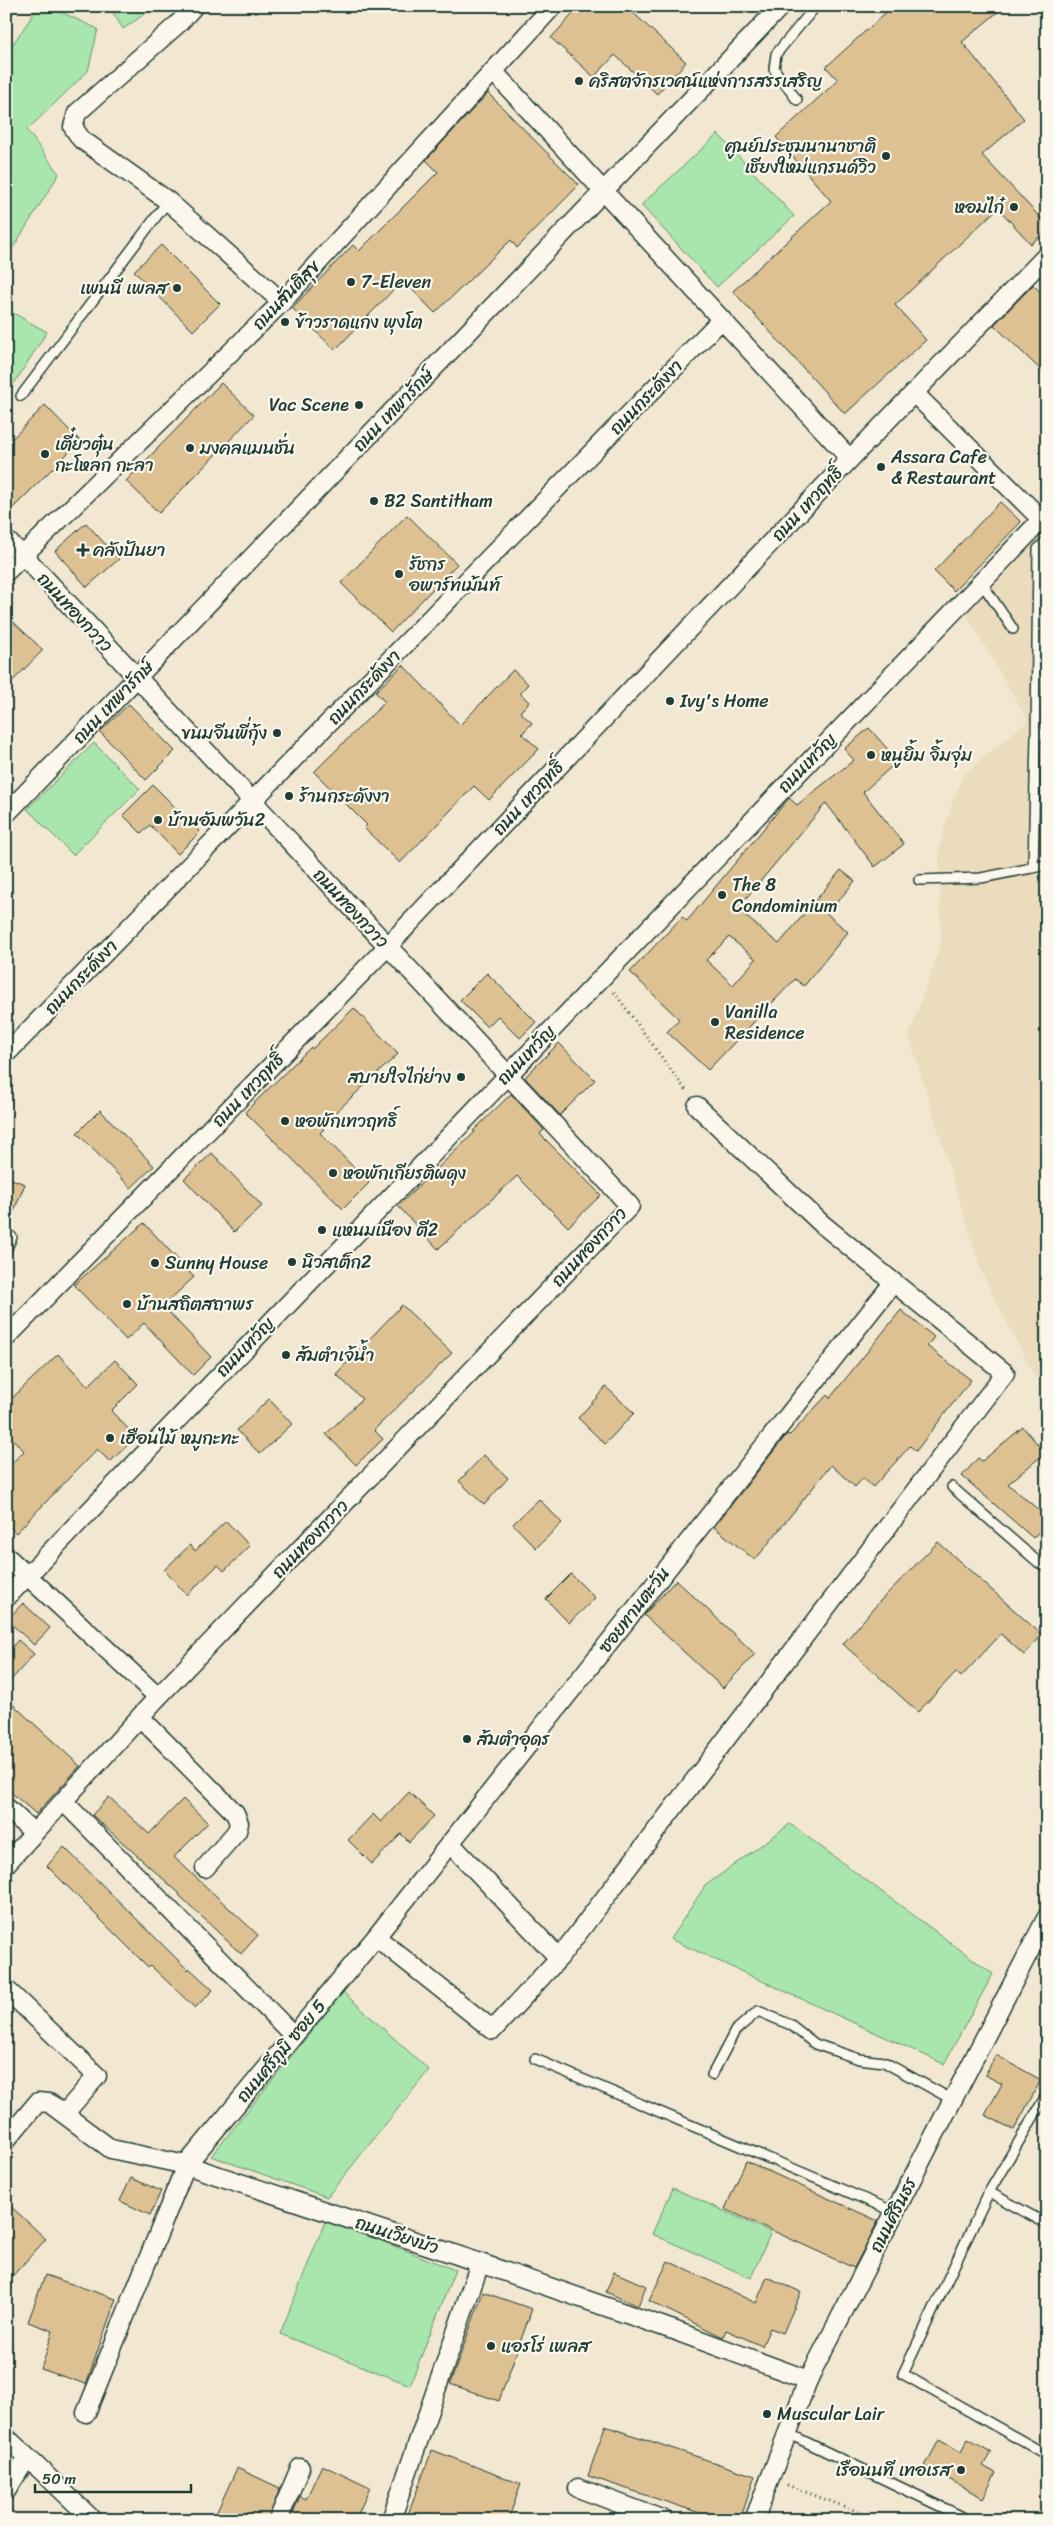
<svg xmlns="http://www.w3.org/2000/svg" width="1053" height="2526" viewBox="0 0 1053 2526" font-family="Sriracha,'Playpen Sans Thai',sans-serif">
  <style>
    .built { fill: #ecdcbe }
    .green { fill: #a8e6ad; stroke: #649270 }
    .building { fill: #dec192; stroke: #1f3d34; fill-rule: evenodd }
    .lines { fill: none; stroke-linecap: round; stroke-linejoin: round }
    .lane-casing { stroke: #1f3d34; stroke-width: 12 }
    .street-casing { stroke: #1f3d34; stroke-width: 21 }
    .path { stroke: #1f3d34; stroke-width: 3; stroke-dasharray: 1 4; stroke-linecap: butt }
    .lane { stroke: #fbf7ec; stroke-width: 9 }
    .street { stroke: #fbf7ec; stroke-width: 18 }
    .poi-dot { fill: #1f3d34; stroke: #fbf7ec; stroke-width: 2 }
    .labels { text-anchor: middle; stroke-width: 4.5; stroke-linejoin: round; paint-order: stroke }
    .poi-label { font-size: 18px; fill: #1f3d34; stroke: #fbf7ec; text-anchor: start }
    .street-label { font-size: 18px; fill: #1f3d34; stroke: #fbf7ec }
  </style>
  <rect width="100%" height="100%" fill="#f2e7d1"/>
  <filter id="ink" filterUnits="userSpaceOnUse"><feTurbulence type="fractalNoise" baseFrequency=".02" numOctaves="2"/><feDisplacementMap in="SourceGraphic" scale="10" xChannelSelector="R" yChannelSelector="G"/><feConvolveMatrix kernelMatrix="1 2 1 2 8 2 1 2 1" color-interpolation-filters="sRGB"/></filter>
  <g filter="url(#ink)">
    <path class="built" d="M1047,530V1385L1034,1375L981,1271L909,1036L941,943L939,848L953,800L964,774L1028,721L965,612Z"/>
    <g class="green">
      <path d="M39,6H48L98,29L88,71L27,130L59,174L6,259V54Z"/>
      <path d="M109,6H156L123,29Z"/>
      <path d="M718,134L794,216L717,287L641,205Z"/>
      <path d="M6,309L47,332L6,396Z"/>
      <path d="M94,743L140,789L73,855L27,809Z"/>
      <path d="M790,1824L993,1974L944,2064L670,1939L705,1886Z"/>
      <path d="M343,1992L429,2070L327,2197L211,2156Z"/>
      <path d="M673,2188L771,2232L751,2278L652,2234Z"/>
      <path d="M326,2219L455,2270L410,2385L280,2334Z"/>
    </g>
    <g class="building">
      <path d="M580,6H626L686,62L657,94L615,55L594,77L551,38Z"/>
      <path d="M893,6H1005L962,42L1024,119L982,155L1047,225V230L1031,244L998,208L895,305L926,340L845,414L733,291L831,201L776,137L838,80L826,67Z"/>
      <path d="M488,93L579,185L517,248L511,240L435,313L403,280L335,350L292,308L353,245L359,251L438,172L426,160Z"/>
      <path d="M161,245L220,304L193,331L134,271Z"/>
      <path d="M1033,285L1047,298V376L994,325Z"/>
      <path d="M221,383L254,415L159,513L126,481Z"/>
      <path d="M45,405L80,441L6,515V445Z"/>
      <path d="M1000,502L1021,522L954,591L934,571Z"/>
      <path d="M407,515L457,564L391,632L341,583Z"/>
      <path d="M86,523L119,559L87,587L55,551Z"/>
      <path d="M6,615L43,650L6,688Z"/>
      <path d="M403,665L460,725L513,670L528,684L520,693L529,702L520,712L532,723L522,734L539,749L489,800L474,786L400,863L364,828L367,825L314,772L385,702L375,692Z"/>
      <path d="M129,704L175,751L146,780L100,732Z"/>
      <path d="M869,728L898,761L863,792L904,844L875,867L826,803L737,909L779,944L841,870L855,881L827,914L848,932L804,986L795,979L708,1070L667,1032L679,1019L630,972L682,917L687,921L789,798L797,805L854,760L844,749ZM729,937L756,959L733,985L706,960Z"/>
      <path d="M153,785L200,832L178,854L150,825L141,833L123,815Z"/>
      <path d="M487,973L536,1022L520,1038L498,1016L487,1027L460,1000Z"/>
      <path d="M354,1008L398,1054L321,1126L324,1129L320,1133L369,1183L343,1209L245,1112L311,1047L312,1049Z"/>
      <path d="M559,1043L595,1080L560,1115L526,1079V1076Z"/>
      <path d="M511,1094L544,1130L540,1134L601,1195L568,1227L517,1176L438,1249L398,1206L475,1132L473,1131Z"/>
      <path d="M100,1110L154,1166L131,1188L77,1133Z"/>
      <path d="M212,1153L262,1206L234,1232L184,1179Z"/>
      <path d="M6,1177L25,1184L7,1228H6Z"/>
      <path d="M144,1223L194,1277L163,1306L211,1357L193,1375L144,1323L126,1340L74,1285Z"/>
      <path d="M402,1305L452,1353L374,1430L383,1439L356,1465L326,1434L362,1399L336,1374Z"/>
      <path d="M901,1310L934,1337L927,1346L971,1380L916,1451L910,1446L873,1487L863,1478L855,1487L831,1465L755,1560L714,1527L787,1434L790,1435L827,1395L830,1398Z"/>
      <path d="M58,1354L88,1386L115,1360L138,1384L111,1411L136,1437L110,1462L97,1449L16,1533L6,1523V1469L24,1451L6,1432V1404Z"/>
      <path d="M606,1387L634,1413L605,1444L578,1418Z"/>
      <path d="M269,1399L292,1424L260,1454L237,1430Z"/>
      <path d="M1023,1427L1045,1453L1008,1484L1047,1517V1523L1033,1538L962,1476L978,1458L982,1461Z"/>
      <path d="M484,1455L508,1478L484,1505L459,1481Z"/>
      <path d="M539,1499L562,1523L536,1548L513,1524Z"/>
      <path d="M226,1521L250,1546L224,1571L218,1565L187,1595L164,1570L190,1545L195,1551Z"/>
      <path d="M938,1542L1042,1635L1024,1655L1001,1634L961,1677L956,1672L918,1712L843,1644L880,1601Z"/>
      <path d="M571,1574L595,1598L569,1623L546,1599Z"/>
      <path d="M676,1580L755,1654L723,1688L644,1615Z"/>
      <path d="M23,1603L50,1628L34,1645L7,1620Z"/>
      <path d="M18,1640L34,1654L6,1686V1654Z"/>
      <path d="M6,1698L80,1766L36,1814L6,1788Z"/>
      <path d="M409,1792L434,1816L409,1842L401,1834L372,1864L348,1840L373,1814L381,1822Z"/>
      <path d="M109,1797L149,1834L183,1799L208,1823L174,1857L258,1935L241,1954L179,1895L180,1894L92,1815Z"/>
      <path d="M64,1847L188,1970L189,1968L213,1990L195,2008L150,1965L148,1967L47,1866Z"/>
      <path d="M996,2055L1041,2080L1014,2130L985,2115L1002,2084L985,2075Z"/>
      <path d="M746,2161L878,2221L854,2268L725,2209Z"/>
      <path d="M131,2178L161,2191L150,2215L120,2201Z"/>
      <path d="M6,2202L46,2239L6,2283Z"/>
      <path d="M668,2261L756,2303L767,2277L801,2292L783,2333L770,2328L762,2346L726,2330L723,2337L649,2301Z"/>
      <path d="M614,2272L646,2286L638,2306L606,2292Z"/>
      <path d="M45,2275L116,2299L86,2384L41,2369L53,2331L28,2322Z"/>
      <path d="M483,2292L532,2309L499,2401L450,2384Z"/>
      <path d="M605,2426L755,2476L740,2520H721L588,2476Z"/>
      <path d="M968,2439L991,2452L983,2466L996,2473L983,2498L925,2466L939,2440L961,2452Z"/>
      <path d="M432,2450L521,2484L508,2520H406Z"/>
      <path d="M322,2465L370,2488L355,2520H290L300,2496L306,2499Z"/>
      <path d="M237,2468L280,2488L268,2520H213Z"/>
    </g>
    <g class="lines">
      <g class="lane-casing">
        <g id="lane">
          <path d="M797,100L774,69L776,54L816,6"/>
          <path d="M21,396L168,201"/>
          <path d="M981,582L1013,629"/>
          <path d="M1036,736L1038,549L1047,540"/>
          <path d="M1033,868L1036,736L1047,732"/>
          <path d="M919,880L981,878L1047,865"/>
          <path d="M6,1234L12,1237L6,1250"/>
          <path d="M952,1487L1039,1563L1047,1567"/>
          <path d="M535,2059L895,2212"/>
          <path d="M712,2075L735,2031L758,2011L791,2025L815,2044L859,2059L884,2062L953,2100"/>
          <path d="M1047,2094L989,2192L903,2374L1047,2455"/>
          <path d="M989,2192L1047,2224"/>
          <path d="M787,2433L969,2520"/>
        </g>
      </g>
      <g class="street-casing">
        <g id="street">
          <path d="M194,6L179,23L77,113L73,127L81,139L168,201L282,302"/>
          <path d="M493,71L850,459"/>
          <path d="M914,393L1041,519"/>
          <path d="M6,540L23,555L630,1206L158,1697L6,1864"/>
          <path d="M6,572L282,302L553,6"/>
          <path d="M6,814L781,6"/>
          <path d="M6,1054L721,320"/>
          <path d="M6,1338L387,947L850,459L1047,255"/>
          <path d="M6,1556L158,1697"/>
          <path d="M6,1598L1047,514"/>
          <path d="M140,1717L235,1813L239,1823L237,1831L205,1868"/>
          <path d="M64,1802L293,2035"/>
          <path d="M6,1807L34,1833"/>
          <path d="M450,1843L559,1958"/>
          <path d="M376,1937L493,2030L559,1958L1005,1373L822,1224L697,1106"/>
          <path d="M6,1989L97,2076L65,2113"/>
          <path d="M6,2140L38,2102L49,2103L111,2149L186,2165L457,2255L673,2330L808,2380"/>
          <path d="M86,2413L186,2165L376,1937L893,1283"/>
          <path d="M6,2437L93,2520"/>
          <path d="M578,2488L664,2520"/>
          <path d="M6,2491L27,2458"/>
          <path d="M278,2520L300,2468"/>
          <path d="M391,2520L480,2263"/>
          <path d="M754,2520L808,2380L1047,1917"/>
        </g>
      </g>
      <g class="path">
        <path d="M614,992L687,1092"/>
        <path d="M787,2485L880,2520"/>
      </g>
      <use href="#lane" class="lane"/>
      <use href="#street" class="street"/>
    </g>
  </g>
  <g class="poi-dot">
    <circle cx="579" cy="81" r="5"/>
    <circle cx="886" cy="156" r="5"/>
    <circle cx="1014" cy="207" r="5"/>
    <circle cx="351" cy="282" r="5"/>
    <circle cx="177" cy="288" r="5"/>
    <circle cx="285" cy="322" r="5"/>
    <circle cx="359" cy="405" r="5"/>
    <circle cx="190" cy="448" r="5"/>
    <circle cx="45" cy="454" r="5"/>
    <circle cx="881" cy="467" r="5"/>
    <circle cx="374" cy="501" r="5"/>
    <path d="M80.5 542.5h5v5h5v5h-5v5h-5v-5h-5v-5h5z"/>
    <circle cx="399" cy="574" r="5"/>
    <circle cx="670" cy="701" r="5"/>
    <circle cx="277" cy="733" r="5"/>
    <circle cx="871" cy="755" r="5"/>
    <circle cx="289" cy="796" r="5"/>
    <circle cx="158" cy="820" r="5"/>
    <circle cx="722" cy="895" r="5"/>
    <circle cx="715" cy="1022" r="5"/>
    <circle cx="461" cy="1077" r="5"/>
    <circle cx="285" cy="1121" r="5"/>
    <circle cx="333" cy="1173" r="5"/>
    <circle cx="322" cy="1230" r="5"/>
    <circle cx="292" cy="1262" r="5"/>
    <circle cx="155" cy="1263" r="5"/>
    <circle cx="127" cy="1304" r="5"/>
    <circle cx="286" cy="1355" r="5"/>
    <circle cx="110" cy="1438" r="5"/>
    <circle cx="467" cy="1739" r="5"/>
    <circle cx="491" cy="2346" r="5"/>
    <circle cx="767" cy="2414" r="5"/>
    <circle cx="961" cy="2470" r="5"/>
  </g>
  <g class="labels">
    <g class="poi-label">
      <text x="589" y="87">คริสตจักรเวศน์แห่งการสรรเสริญ</text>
      <text x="876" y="152" text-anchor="end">ศูนย์ประชุมนานาชาติ<tspan x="876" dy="21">เชียงใหม่แกรนด์วิว</tspan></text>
      <text x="1004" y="213" text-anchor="end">หอมไก๋</text>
      <text x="361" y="288">7-Eleven</text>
      <text x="167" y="294" text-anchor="end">เพนนี เพลส</text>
      <text x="295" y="328">ข้าวราดแกง พุงโต</text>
      <text x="349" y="411" text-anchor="end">Vac Scene</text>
      <text x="55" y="450">เตี๋ยวตุ๋น<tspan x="55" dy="21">กะโหลก กะลา</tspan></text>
      <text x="200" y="454">มงคลแมนชั่น</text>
      <text x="891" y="463">Assara Cafe<tspan x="891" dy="21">&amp; Restaurant</tspan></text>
      <text x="384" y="507">B2 Santitham</text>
      <text x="93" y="556">คลังปันยา</text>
      <text x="409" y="570">รัชกร<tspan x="409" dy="21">อพาร์ทเม้นท์</tspan></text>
      <text x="680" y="707">Ivy's Home</text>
      <text x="267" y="739" text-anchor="end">ขนมจีนพี่กุ้ง</text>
      <text x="881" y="761">หนูยิ้ม จิ้มจุ่ม</text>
      <text x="299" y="802">ร้านกระดังงา</text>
      <text x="168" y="826">บ้านอัมพวัน2</text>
      <text x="732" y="891">The 8<tspan x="732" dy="21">Condominium</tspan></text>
      <text x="725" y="1018">Vanilla<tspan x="725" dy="21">Residence</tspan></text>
      <text x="451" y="1083" text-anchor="end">สบายใจไก่ย่าง</text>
      <text x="295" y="1127">หอพักเทวฤทธิ์</text>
      <text x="343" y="1179">หอพักเกียรติผดุง</text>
      <text x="332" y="1236">แหนมเนือง ตี2</text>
      <text x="302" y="1268">นิวสเต็ก2</text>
      <text x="165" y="1269">Sunny House</text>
      <text x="137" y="1310">บ้านสถิตสถาพร</text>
      <text x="296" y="1361">ส้มตำเจ้น้ำ</text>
      <text x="120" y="1444">เฮือนไม้ หมูกะทะ</text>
      <text x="477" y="1745">ส้มตำอุดร</text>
      <text x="501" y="2352">แอรโร่ เพลส</text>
      <text x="777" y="2420">Muscular Lair</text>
      <text x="951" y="2476" text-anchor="end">เรือนนที เทอเรส</text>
    </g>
    <g class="street-label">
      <text transform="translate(286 295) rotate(-46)" y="6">ถนนสันติสุข</text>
      <text transform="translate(646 397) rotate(-46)" y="6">ถนนกระดังงา</text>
      <text transform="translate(393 410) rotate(-46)" y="6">ถนน เทพารักษ์</text>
      <text transform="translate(807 504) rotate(-47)" y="6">ถนน เทวฤทธิ์</text>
      <text transform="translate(75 612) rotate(47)" y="6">ถนนทองกวาว</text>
      <text transform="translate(364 687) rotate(-46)" y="6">ถนนกระดังงา</text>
      <text transform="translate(113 702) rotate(-46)" y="6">ถนน เทพารักษ์</text>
      <text transform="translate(807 763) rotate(-46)" y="6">ถนนเทวัญ</text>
      <text transform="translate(528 798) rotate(-47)" y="6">ถนน เทวฤทธิ์</text>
      <text transform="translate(351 908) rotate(47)" y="6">ถนนทองกวาว</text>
      <text transform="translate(81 977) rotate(-46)" y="6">ถนนกระดังงา</text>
      <text transform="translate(526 1055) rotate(-46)" y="6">ถนนเทวัญ</text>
      <text transform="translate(248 1090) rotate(-46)" y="6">ถนน เทวฤทธิ์</text>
      <text transform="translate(589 1247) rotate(-47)" y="6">ถนนทองกวาว</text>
      <text transform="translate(245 1347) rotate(-46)" y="6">ถนนเทวัญ</text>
      <text transform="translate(310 1539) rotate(-46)" y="6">ถนนทองกวาว</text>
      <text transform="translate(634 1610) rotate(-52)" y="6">ซอยทานตะวัน</text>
      <text transform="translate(281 2051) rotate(-50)" y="6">ถนนศรีภูมิ ซอย 5</text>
      <text transform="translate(893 2215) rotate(-63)" y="6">ถนนศิรินธร</text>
      <text transform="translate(397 2235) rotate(18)" y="6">ถนนเวียงบัว</text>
    </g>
  </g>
  <rect width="1053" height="2526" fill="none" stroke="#fbf7ec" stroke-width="25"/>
  <rect x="12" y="12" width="1028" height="2501" fill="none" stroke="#1f3d34" stroke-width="2" filter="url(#ink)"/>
  <path d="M35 2484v8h156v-8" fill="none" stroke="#1f3d34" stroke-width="2.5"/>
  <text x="42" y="2484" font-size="15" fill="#1f3d34" stroke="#fbf7ec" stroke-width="4" paint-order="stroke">50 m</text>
</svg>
